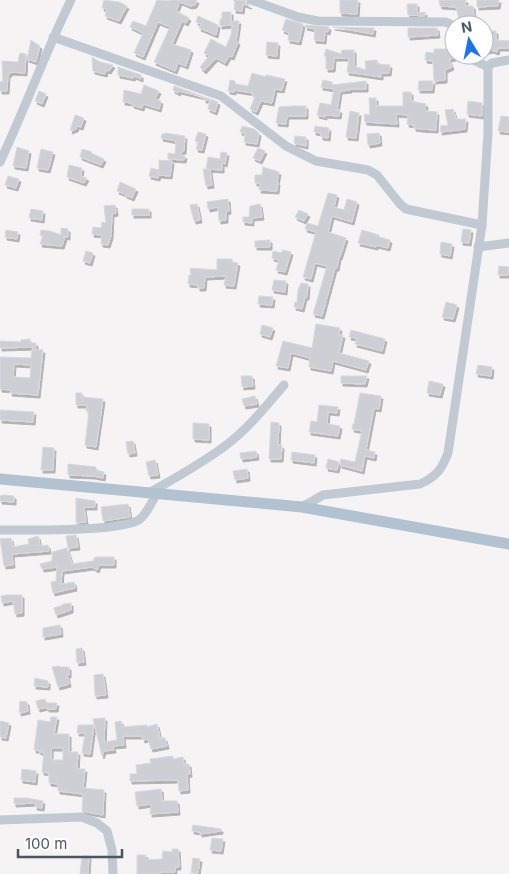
<svg xmlns="http://www.w3.org/2000/svg" width="509" height="874" viewBox="0 0 509 874" font-family="Inter,sans-serif">
  <style>
    .building { fill: #cdcfd5; stroke: #d7d9de; fill-rule: evenodd; filter: url(#shadow) }
    .lines { fill: none; stroke-linecap: round; stroke-linejoin: round }
    .minor { stroke: #c1cad2; stroke-width: 9 }
    .major { stroke: #b3c2d1; stroke-width: 11 }
  </style>
  <defs>
    <filter id="shadow"><feDropShadow dx="2" dy="3" stdDeviation="0" flood-color="#0004"/></filter>
  </defs>
  <rect width="100%" height="100%" fill="#f5f3f3"/>
  <g class="building">
    <path d="M104,0L119,2L127,6L119,21L105,16L107,9L102,8Z"/>
    <path d="M157,0L169,1V0H197L195,5L190,6L180,2L176,11L189,18L186,23L182,21L172,44L191,50L186,66L178,63L175,71L154,62L170,27L158,22L143,57L134,53L143,33L130,27L133,21L146,26Z"/>
    <path d="M233,0H245L246,4L250,6L243,4L242,11L234,10L235,2Z"/>
    <path d="M340,0H358L357,14L340,13Z"/>
    <path d="M439,0H466L465,6H473L474,18H469V23L460,24L456,7L440,6Z"/>
    <path d="M477,0H499L498,6L477,7Z"/>
    <path d="M407,4H417V13L425,12V16L408,15Z"/>
    <path d="M222,12H231V25L220,26V19H222Z"/>
    <path d="M198,16L218,25L216,35L199,28L201,24L196,22Z"/>
    <path d="M286,19L303,24L299,42L288,40L289,33L282,30Z"/>
    <path d="M233,21H239L236,41L238,42L232,57L229,56L225,63L216,58L204,71L200,67L209,56L204,53L211,39L226,47L231,35Z"/>
    <path d="M306,25L329,27L328,32L325,31L324,41L314,40L315,29L305,27Z"/>
    <path d="M333,27L374,28L373,34Z"/>
    <path d="M408,28H437L438,35L408,37Z"/>
    <path d="M489,31H496V40L509,41V48H498L497,52L491,50L484,52V33Z"/>
    <path d="M448,39H454V58L449,59L452,67L445,70V80L434,81L433,61L425,60L426,52L434,53V49H448Z"/>
    <path d="M31,40L40,46L36,62L27,59Z"/>
    <path d="M267,42L278,43L277,56L266,55Z"/>
    <path d="M326,49L341,54L342,50H354V66L366,70L365,61L377,60V64L390,65L389,73H381V77L347,72L349,58H334L333,69H326V56H324Z"/>
    <path d="M20,53L26,54L25,73L10,72V74H8L7,91H0V81L3,82L2,61L18,62Z"/>
    <path d="M92,57L100,62L113,65L109,71L106,70L105,74L93,71Z"/>
    <path d="M118,67L141,75V79L134,76L133,78L118,75Z"/>
    <path d="M252,73L266,77V75L285,79L282,90L275,89L272,103L261,101L256,112L250,109L255,97L252,96L253,93L234,90V92L228,91L230,80L235,81V84L248,86Z"/>
    <path d="M323,80L332,82V85L366,81V89H349L350,90L340,91L337,110H340L339,116L325,115V117L317,115L320,103L331,105L334,89L321,87Z"/>
    <path d="M419,81H433L432,90H418Z"/>
    <path d="M144,85L159,91L155,99L161,101L159,109L143,104L142,108L132,105V103L123,102L124,90L141,94Z"/>
    <path d="M174,86L218,102L215,112L208,109L210,100H204V97L179,91L178,93L173,90Z"/>
    <path d="M39,91L46,94L42,104L35,101Z"/>
    <path d="M403,92H411V101L426,104L425,111L437,112L436,130L420,129L414,128V125L407,124L408,115L396,114L397,124L365,122L364,114L370,115L369,98H376V106H403Z"/>
    <path d="M468,101L482,103V116L467,114Z"/>
    <path d="M292,106H306V116H287L286,124L276,123L279,107Z"/>
    <path d="M453,109L456,119H466L465,129L440,132L441,125L448,126L445,110Z"/>
    <path d="M350,111L359,113L356,138L346,137Z"/>
    <path d="M75,115L84,118L81,127L77,126L76,129L70,131Z"/>
    <path d="M501,116L509,117V132L498,131Z"/>
    <path d="M242,126L254,129L259,133L257,144L244,142L245,133L240,132Z"/>
    <path d="M315,126L329,128L328,138L321,137V133L314,132Z"/>
    <path d="M198,132L206,134L202,150L196,149L198,142L195,141Z"/>
    <path d="M164,133L185,136L184,151H182L181,155L185,156L184,160L168,159V153L175,154L176,141L161,138L162,134L164,135Z"/>
    <path d="M379,133L380,143L368,145L367,134Z"/>
    <path d="M295,136L306,137V146L294,143Z"/>
    <path d="M17,147L29,151L26,168L13,166Z"/>
    <path d="M258,148L265,151L260,161L253,158Z"/>
    <path d="M41,149L53,152L48,170L37,168Z"/>
    <path d="M82,149L92,152L91,153L104,159L101,165L80,157Z"/>
    <path d="M221,152L227,153L225,164L222,163V170L206,169L208,157L220,159Z"/>
    <path d="M159,160L172,161L170,176L159,175V171L158,178L149,176L151,168L159,170Z"/>
    <path d="M69,165L82,168L81,176L87,178L84,183L67,177Z"/>
    <path d="M263,167L279,172L277,182H278L277,191L259,190L260,183H255V175H262Z"/>
    <path d="M203,169L210,170L212,185L206,186Z"/>
    <path d="M8,176L19,179L16,188L5,185Z"/>
    <path d="M120,182L136,189L132,198L125,195V194L117,191Z"/>
    <path d="M328,193L337,195L334,207L344,210L347,199L357,202L352,222L332,216L328,232L346,238L340,257H339L337,268H335L322,316L313,314L327,266L315,263L311,279L303,277L316,232L305,229L307,223L318,226Z"/>
    <path d="M228,199L229,211L226,212V220L219,221L218,207L208,209L207,202Z"/>
    <path d="M197,204L200,220L194,221L190,205Z"/>
    <path d="M260,204L262,217L252,218V223L243,222V217H249L250,206Z"/>
    <path d="M115,205L116,213L112,214L111,236L108,245L101,244L102,235L92,234L93,227L101,228L102,222L106,223L104,206Z"/>
    <path d="M31,209L43,211L42,220L29,218Z"/>
    <rect x="132" y="209" width="17" height="6"/>
    <path d="M299,210L308,214L304,221L295,217Z"/>
    <path d="M61,228L68,229V237L63,236L65,237L62,246L40,244L43,236L40,235L41,230L50,231L61,235Z"/>
    <path d="M463,229L471,230L469,243L461,242Z"/>
    <path d="M6,230L18,232L17,239L5,237Z"/>
    <path d="M362,230L379,235V237L390,240L388,248L376,245V247L358,243Z"/>
    <path d="M270,240V247H255V241Z"/>
    <path d="M441,242L452,244L450,256L440,254Z"/>
    <path d="M282,250L291,252L285,272L276,270L279,260L272,258L273,251L282,253Z"/>
    <path d="M86,251L93,253L90,263L83,261Z"/>
    <path d="M217,259H232V262L238,263L234,286L224,285L226,276L205,277L204,288H198V285L188,284L189,275H191L190,268L217,270Z"/>
    <path d="M499,266L509,267L508,275H498Z"/>
    <path d="M274,280L286,281L285,292L272,290Z"/>
    <path d="M301,283L308,284L307,297H305L302,309L294,307L295,302H297L298,290Z"/>
    <path d="M259,296L273,297L272,305L258,304Z"/>
    <path d="M446,302L457,305L453,319L442,317Z"/>
    <path d="M316,324L340,328L339,335H343L339,353L369,361L366,370L333,361L331,371L309,367L310,358L291,353L288,368L276,366L283,341L312,348Z"/>
    <path d="M262,325L273,328L270,337L260,334Z"/>
    <path d="M351,330L385,339L382,351L355,344L357,338L349,337Z"/>
    <path d="M30,339V343H36V347L0,348V341L21,342V340Z"/>
    <path d="M32,349L43,350L38,395L10,393L11,390L0,389V357L31,358ZM14,364L31,365L30,378L13,377Z"/>
    <path d="M478,365L492,367L491,376L476,374Z"/>
    <path d="M241,376H252L253,386L242,387Z"/>
    <path d="M341,376H367L365,384L341,383Z"/>
    <path d="M429,381L443,384L440,395L427,393Z"/>
    <path d="M76,393H82V397L103,399L96,447L85,445L89,411H86L87,405H76Z"/>
    <path d="M360,393L381,396L379,409L374,408L366,450L375,452L374,458L365,456L362,471L340,465L341,459L355,462L362,431L352,429L353,424H354Z"/>
    <path d="M255,396L257,404L244,406L242,399Z"/>
    <path d="M319,405L338,407L337,413L328,412L327,424L340,426L338,436L309,432L311,421L317,422Z"/>
    <path d="M0,410L34,412L33,422L0,420Z"/>
    <path d="M271,422L279,423L278,445L282,446L281,459H269Z"/>
    <path d="M193,423L209,424V440L193,439Z"/>
    <path d="M133,441L135,453L128,454L126,442Z"/>
    <path d="M43,447L54,448L53,470H41Z"/>
    <path d="M256,451L257,457L241,459L240,453Z"/>
    <path d="M292,452L315,455L314,463L291,460Z"/>
    <path d="M328,459L339,462L337,470L326,468Z"/>
    <path d="M155,460L158,475L149,476L146,462Z"/>
    <path d="M68,464L96,467V470L104,472L103,478L93,476L68,475Z"/>
    <path d="M247,469L248,478L235,480L233,471Z"/>
    <path d="M3,495L14,496V502L0,501V496Z"/>
    <path d="M76,498L95,501V507H84L86,522L76,523Z"/>
    <path d="M128,504L130,517L103,521L101,507Z"/>
    <path d="M76,535L78,547L68,548L66,536Z"/>
    <path d="M38,536L40,546L48,545L49,551L12,554L13,565L4,566L0,539L11,538L13,547L29,544L28,539Z"/>
    <path d="M67,548L72,564L93,561L95,557H114V565H99L97,570L92,567L62,571L61,584L74,582L75,588L53,593L51,582L56,581L57,567L42,569L40,564L52,561V552Z"/>
    <path d="M7,595H22V613L15,614L13,601L2,603L1,596Z"/>
    <path d="M71,603V610L56,615L54,608L63,605V604Z"/>
    <path d="M60,625L61,634L43,637V628Z"/>
    <path d="M82,648L84,662L77,663L76,649Z"/>
    <path d="M59,666L60,667H69V675H67L69,684L58,687L52,667Z"/>
    <path d="M103,674L106,695L95,696L94,675Z"/>
    <path d="M35,678L48,681V687L34,686Z"/>
    <path d="M45,699L46,703H57L56,709H47V707L38,709L36,701Z"/>
    <path d="M20,701L27,702L28,711L19,713Z"/>
    <path d="M51,717H57L54,734H69V752H78L77,769H85L83,788L104,790L103,815L82,811L83,794L58,791V784L49,783V773L42,772L44,752H39V750H34L38,720L50,722ZM51,748H63V760H51Z"/>
    <path d="M105,718L104,742L117,740L115,722L121,721L122,727L147,725V727L157,724L160,738H165L167,746L151,749L148,739L143,740L142,736H123L124,745L113,746L114,750L104,751L102,756L93,719Z"/>
    <path d="M0,721L9,723L6,738L0,737Z"/>
    <path d="M78,725H94L90,754L82,753L85,733H77Z"/>
    <path d="M173,756V759L183,757L184,765L189,764L190,774L187,775L188,790L179,791L178,780L130,781V774H137L136,765L151,763L150,759Z"/>
    <path d="M22,769L36,771L35,782L21,780Z"/>
    <path d="M161,789L162,801H177L178,812L150,814L151,804L137,806L135,792Z"/>
    <path d="M14,798H27L43,801L42,808L35,807L36,803L14,804Z"/>
    <path d="M193,825L221,829V831L200,834V832L192,831Z"/>
    <path d="M212,838L223,839L221,851L210,850Z"/>
    <path d="M172,849H178L179,867H175V872H160V874H137V855H146L145,860L162,859L163,851L172,852Z"/>
    <path d="M82,856H89L88,874H80Z"/>
    <path d="M193,858L200,859L198,873H191Z"/>
  </g>
  <g class="lines">
    <g class="minor">
      <path d="M251,0L298,17L318,21L446,22L454,26"/>
      <path d="M53,37L221,96L286,146L316,161L368,170L377,175L400,204L406,209L482,225"/>
      <path d="M469,55L471,59L488,67"/>
      <path d="M0,162C25,109 45,53 71,0"/>
      <path d="M478,247L509,243"/>
      <path d="M149,493C175,478 201,464 225,446C248,429 266,406 284,385"/>
      <path d="M302,507L323,495L420,484C436,477 442,469 448,453L482,225L488,133V67L492,63L509,60"/>
      <path d="M0,530C24,530 124,532 140,519C147,514 152,501 157,493"/>
      <path d="M0,820L82,817L97,823L107,831L112,850L113,874"/>
    </g>
    <path class="major" d="M0,479L302,507L509,544"/>
  </g>
  <g transform="translate(469 40) rotate(350)"><circle r="24" fill="#ffffff" stroke="#b7bbc0"/>
  <path d="M0-4L9 19L0 12L-9 19Z" fill="#1a73e8"/>
  <text y="-8" font-size="14" font-weight="bold" text-anchor="middle" fill="#4a5661">N</text>
  </g>
  <path d="M18 849v8h104v-8" fill="none" stroke="#4a5661" stroke-width="2.5"/>
  <text x="25" y="849" font-size="15" fill="#4a5661" stroke="#ffffff" stroke-width="4" paint-order="stroke">100 m</text>
</svg>
